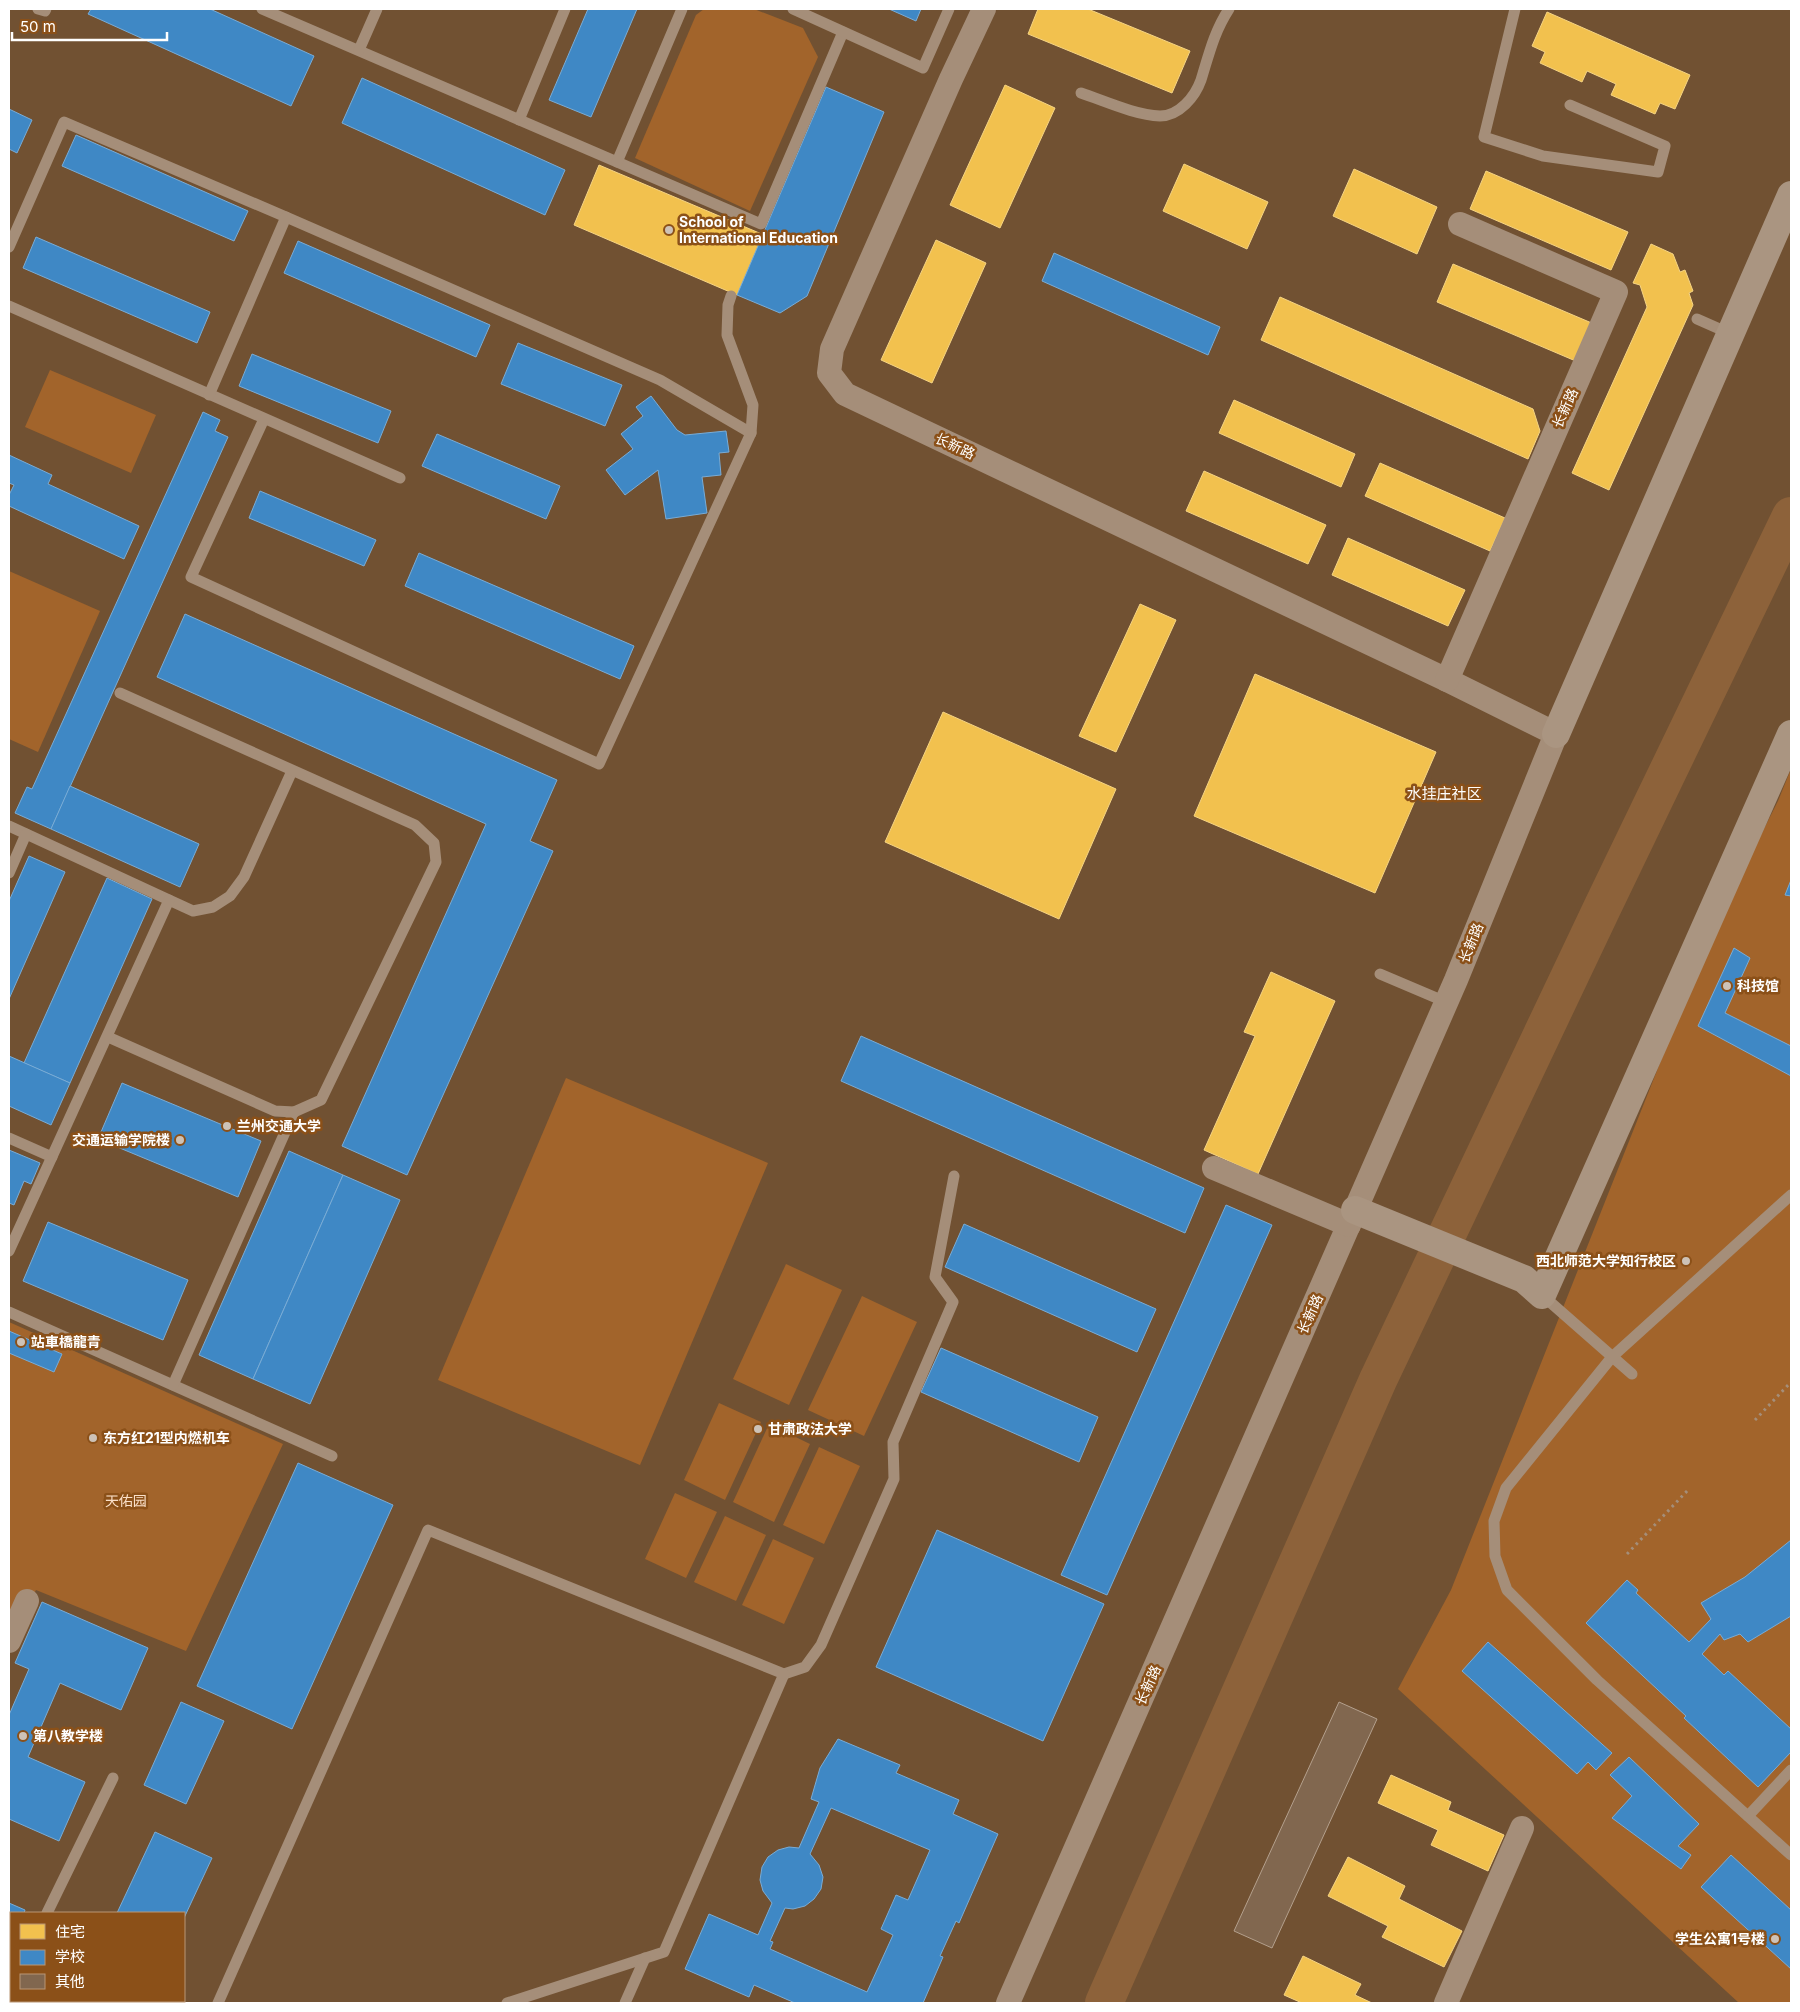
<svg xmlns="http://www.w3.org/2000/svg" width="1800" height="2012" viewBox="0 0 1800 2012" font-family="Inter,'Noto Sans SC',sans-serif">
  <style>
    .green { fill: #a2642b }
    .homes { fill: #f2c14e; stroke: #f6d483 }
    .schools { fill: #3f88c5; stroke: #79acd6; fill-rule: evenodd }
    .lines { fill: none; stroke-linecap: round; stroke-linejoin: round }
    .river { stroke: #8d623a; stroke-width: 38 }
    .building { fill: #81674f; stroke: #b4a08d }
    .path { stroke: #a58e79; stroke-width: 3; stroke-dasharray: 2.5 4; stroke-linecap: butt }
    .lane { stroke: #a58e79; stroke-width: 11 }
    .street { stroke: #a58e79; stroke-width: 24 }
    .secondary { stroke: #aa9581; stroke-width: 28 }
    .poi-dot { fill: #cdc2b7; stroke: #8b5018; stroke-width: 2 }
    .labels { text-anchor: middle; stroke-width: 5; stroke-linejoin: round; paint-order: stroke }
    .poi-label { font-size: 14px; font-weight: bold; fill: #fff; stroke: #8b5018; text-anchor: start }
    .street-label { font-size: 14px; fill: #fff; stroke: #8b5018 }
    .park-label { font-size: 14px; fill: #fadfc8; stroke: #8b5018 }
    .neighbourhood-label { font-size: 15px; fill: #fff; stroke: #8b5018 }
  </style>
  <rect width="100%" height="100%" fill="#715132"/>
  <g class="green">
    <path d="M704,9H754L803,28L818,57L750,211L635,158L696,15Z"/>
    <path d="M50,370L156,415L131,473L25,427Z"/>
    <path d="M9,571L100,611L38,752L9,739Z"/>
    <path d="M1791,769V2003H1739L1398,1689L1451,1590L1712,932L1778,801Z"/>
    <path d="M566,1078L768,1163L640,1465L438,1380Z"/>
    <path d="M786,1264L842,1290L789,1405L733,1379Z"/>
    <path d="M862,1296L917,1322L864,1436L808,1410Z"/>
    <path d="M9,1322L283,1444L186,1651L36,1590L9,1636Z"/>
    <path d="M719,1403L761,1422L725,1500L684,1480Z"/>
    <path d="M769,1424L810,1444L774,1522L733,1502Z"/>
    <path d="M819,1447L860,1466L824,1544L783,1525Z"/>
    <path d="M675,1493L717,1512L686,1578L645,1559Z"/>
    <path d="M725,1516L766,1535L736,1601L694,1582Z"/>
    <path d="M773,1539L814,1558L784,1624L742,1605Z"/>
  </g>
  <g class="homes">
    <path d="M1038,9H1088L1190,51L1172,93L1028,34Z"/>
    <path d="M1547,12L1690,75L1675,109L1660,103L1655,114L1611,95L1616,84L1587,71L1582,82L1540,63L1545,52L1532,46Z"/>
    <path d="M1005,85L1055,108L1000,228L950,205Z"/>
    <path d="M1184,164L1268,202L1247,249L1163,211Z"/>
    <path d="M599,165L764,235L737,295L574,225Z"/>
    <path d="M1354,169L1437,207L1417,254L1333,216Z"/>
    <path d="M1486,171L1628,232L1611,270L1470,209Z"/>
    <path d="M936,240L986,263L932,383L881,360Z"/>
    <path d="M1651,244L1673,254L1680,272L1685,270L1693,291L1689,293L1693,305L1609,490L1572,473L1647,307L1640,285L1633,283Z"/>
    <path d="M1453,264L1594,324L1578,362L1437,302Z"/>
    <path d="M1280,297L1533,409L1540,431L1528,459L1261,340Z"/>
    <path d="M1234,400L1355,454L1341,487L1219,433Z"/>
    <path d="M1380,463L1505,518L1490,551L1365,496Z"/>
    <path d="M1204,471L1326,525L1308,564L1186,511Z"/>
    <path d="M1348,538L1465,590L1448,626L1332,575Z"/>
    <path d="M1140,604L1176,620L1116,752L1079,736Z"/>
    <path d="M1255,674L1436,752L1375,893L1194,816Z"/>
    <path d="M943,712L1116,789L1059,919L885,842Z"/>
    <path d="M1271,972L1335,1001L1258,1174L1204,1150L1255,1036L1244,1032Z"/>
    <path d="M1391,1775L1451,1802L1448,1810L1504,1835L1488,1871L1431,1845L1438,1830L1378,1803Z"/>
    <path d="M1348,1857L1405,1886L1399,1899L1462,1931L1444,1967L1382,1937L1388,1926L1328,1896Z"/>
    <path d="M1303,1956L1361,1984L1355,1995L1372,2003H1302L1284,1995Z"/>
  </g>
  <g class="schools">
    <path d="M91,9H210L314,56L291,106L88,14Z"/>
    <path d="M588,9H637L591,117L549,100Z"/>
    <path d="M889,9H921L916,21Z"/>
    <path d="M362,78L565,170L545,215L342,123Z"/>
    <path d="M826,87L884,112L807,296L780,313L737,295Z"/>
    <path d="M9,109L32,120L17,153L9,149Z"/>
    <path d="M76,135L248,211L234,241L62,166Z"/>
    <path d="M36,237L210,312L197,343L23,268Z"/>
    <path d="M298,241L490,325L476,357L284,273Z"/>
    <path d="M1054,253L1220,327L1208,355L1042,281Z"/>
    <path d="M518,343L622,385L605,426L501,384Z"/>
    <path d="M252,354L391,411L378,443L239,386Z"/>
    <path d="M651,396L677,430L685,435L726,431L729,452L719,453L721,475L702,477L707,513L666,519L658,470L625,495L606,470L633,449L621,434L643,416L636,407Z"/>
    <path d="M203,412L220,420L215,431L228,437L51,829L15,813L27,787L32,789Z"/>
    <path d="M437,434L560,486L546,519L422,466Z"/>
    <path d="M9,455L52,475L48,484L139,526L124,559L9,506V495L14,485L9,483Z"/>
    <path d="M260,491L376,540L364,566L249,518Z"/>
    <path d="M419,553L634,646L620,679L405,586Z"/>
    <path d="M185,614L557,780L530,841L553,851L407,1175L342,1146L486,824L157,677Z"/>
    <path d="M70,786L199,844L180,887L51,829Z"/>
    <path d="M29,856L65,872L9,999V901Z"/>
    <path d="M107,878L152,899L70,1083L24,1063Z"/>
    <path d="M1791,880V896L1785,895Z"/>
    <path d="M1734,948L1750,958L1725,1013L1791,1046V1076L1698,1026Z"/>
    <path d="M861,1036L1204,1188L1185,1233L841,1081Z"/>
    <path d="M9,1056L70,1083L51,1125L9,1106Z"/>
    <path d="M122,1083L261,1141L238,1197L98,1139Z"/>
    <path d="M9,1150L40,1163L31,1184L24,1181L14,1205L9,1203Z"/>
    <path d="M289,1151L343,1175L253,1379L199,1355Z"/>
    <path d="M343,1175L400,1200L310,1404L253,1379Z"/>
    <path d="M1226,1205L1272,1225L1107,1595L1061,1575Z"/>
    <path d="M48,1222L188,1280L163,1340L23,1281Z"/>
    <path d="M964,1224L1156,1309L1137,1352L945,1267Z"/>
    <path d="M9,1331L62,1354L54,1372L9,1353Z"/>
    <path d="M941,1348L1098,1417L1079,1462L921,1392Z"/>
    <path d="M298,1463L393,1505L292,1729L197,1686Z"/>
    <path d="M937,1530L1104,1604L1043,1741L876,1667Z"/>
    <path d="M1791,1540V1616L1748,1642L1740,1634L1724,1640L1720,1634L1702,1654L1724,1675L1728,1671L1791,1729V1752L1758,1787L1684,1718L1686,1716L1586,1623L1627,1580L1638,1590L1636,1593L1689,1642L1711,1619L1701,1603L1745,1577Z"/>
    <path d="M42,1602L148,1648L121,1710L60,1683L28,1757L85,1782L59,1841L9,1819V1715L29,1669L15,1663Z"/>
    <path d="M1488,1642L1612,1753L1596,1770L1588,1762L1577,1774L1462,1671Z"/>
    <path d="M181,1702L224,1721L186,1804L144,1785Z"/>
    <path d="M838,1739L900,1765L896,1773L959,1800L953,1814L998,1834L959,1923L956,1921L940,1956L943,1957L923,2003H795L754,1985L749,1997L685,1969L709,1914L758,1935L772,1903L763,1891L760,1880L762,1867L768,1857L778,1850L789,1847L799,1848L819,1802L811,1799L820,1768ZM831,1808L930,1850L908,1900L896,1895L881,1929L893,1935L867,1992L770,1949L773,1942L770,1941L785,1908L793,1909L805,1906L814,1899L821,1889L823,1877L819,1865L810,1854Z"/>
    <path d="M1629,1757L1699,1824L1678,1846L1691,1855L1681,1869L1612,1818L1632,1796L1610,1775Z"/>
    <path d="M155,1832L212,1858L184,1918V1913H117Z"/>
    <path d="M1731,1855L1791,1910V1969L1701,1887Z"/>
    <path d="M9,1903L25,1910L24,1913H11V1941L9,1947Z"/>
    <path d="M76,2001H145L144,2003H75Z"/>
  </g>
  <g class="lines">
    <path class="river" d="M1104,2003L1378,1380L1603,906L1791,516"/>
  </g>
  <path class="building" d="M1339,1702L1377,1719L1272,1948L1234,1931Z"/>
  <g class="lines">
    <g class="path">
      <path d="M1755,1420L1791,1382"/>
      <path d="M1627,1554L1689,1489"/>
    </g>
    <g class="lane">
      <path d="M38,9L45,11L46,9"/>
      <path d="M262,9L761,224L843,32"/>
      <path d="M793,9L923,68L949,9"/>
      <path d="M1515,9L1484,137L1543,156L1658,172L1665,146L1570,105"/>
      <path d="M359,50L377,9"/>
      <path d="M1081,93C1105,101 1135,115 1160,116C1179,116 1195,97 1201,80C1209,54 1214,32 1229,9"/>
      <path d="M519,120L565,9"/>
      <path d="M617,162L682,9"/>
      <path d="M9,247L64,122L286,217"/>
      <path d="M731,296L728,305L727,335L753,405L751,433"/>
      <path d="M9,306L400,478"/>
      <path d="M1697,319L1731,334"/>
      <path d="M209,395L286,217L660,380L751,433L599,764L191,577L264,419"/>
      <path d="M9,826L169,900L193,911L213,907L230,896L244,877L292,771"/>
      <path d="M9,873L26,834"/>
      <path d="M1380,974L1446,1002"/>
      <path d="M108,1037L275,1111L294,1112L321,1100L436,862L434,843L415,825L120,693"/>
      <path d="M9,1138L52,1157"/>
      <path d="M1791,1195L1612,1357L1506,1488L1494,1521L1495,1556L1507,1590L1597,1680L1791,1855"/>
      <path d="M9,1251L169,900"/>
      <path d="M1542,1295L1632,1374"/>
      <path d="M9,1312L332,1456"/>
      <path d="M173,1385L294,1112"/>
      <path d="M784,1674L805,1667L821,1645L894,1479L893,1442L953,1302L935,1277L954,1176"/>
      <path d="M1748,1816L1791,1770"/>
      <path d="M47,1913L113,1778"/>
      <path d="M9,1990L11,1986"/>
      <path d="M218,2003L428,1530L784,1674L664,1952L507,2003"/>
      <path d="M625,2003L645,1958"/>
    </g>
    <g class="street">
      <path d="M984,9L951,79L832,349L829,373L845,394L1447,680L1556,734L1456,980L1008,2003"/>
      <path d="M1447,680L1616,292L1460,224"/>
      <path d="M1214,1168L1349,1225"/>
      <path d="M9,1641L27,1601"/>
      <path d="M1446,2003L1522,1828"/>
    </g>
    <g class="secondary">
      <path d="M1556,734L1791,195"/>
      <path d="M1355,1210L1524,1279L1542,1295L1791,734"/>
    </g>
  </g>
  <g class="poi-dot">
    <circle cx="669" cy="230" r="5"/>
    <circle cx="1727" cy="986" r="5"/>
    <circle cx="227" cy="1126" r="5"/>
    <circle cx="180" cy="1140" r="5"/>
    <circle cx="1686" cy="1261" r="5"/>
    <circle cx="21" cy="1342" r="5"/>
    <circle cx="758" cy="1429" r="5"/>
    <circle cx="93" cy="1438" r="5"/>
    <circle cx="23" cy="1736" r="5"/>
    <circle cx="1775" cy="1939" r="5"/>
  </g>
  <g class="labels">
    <g class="poi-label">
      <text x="679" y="227">School of<tspan x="679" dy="16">International Education</tspan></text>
      <text x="1737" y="991">科技馆</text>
      <text x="237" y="1131">兰州交通大学</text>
      <text x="170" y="1145" text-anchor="end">交通运输学院楼</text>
      <text x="1676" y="1266" text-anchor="end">西北师范大学知行校区</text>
      <text x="31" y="1347">站車橋龍青</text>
      <text x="768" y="1434">甘肃政法大学</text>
      <text x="103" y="1443">东方红21型内燃机车</text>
      <text x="33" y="1741">第八教学楼</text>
      <text x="1765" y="1944" text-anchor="end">学生公寓1号楼</text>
    </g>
    <g class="street-label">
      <text transform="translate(1565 408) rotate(-66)" y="5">长新路</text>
      <text transform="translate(955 446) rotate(25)" y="5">长新路</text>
      <text transform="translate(1471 943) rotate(-68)" y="5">长新路</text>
      <text transform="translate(1310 1314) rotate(-66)" y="5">长新路</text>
      <text transform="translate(1148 1685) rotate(-66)" y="5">长新路</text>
    </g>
    <g class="park-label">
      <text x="126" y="1506">天佑园</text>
    </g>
    <g class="neighbourhood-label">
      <text x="1444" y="799">水挂庄社区</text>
    </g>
  </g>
  <rect width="1800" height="2012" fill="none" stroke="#ffffff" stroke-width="20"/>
  <rect x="10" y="1912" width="175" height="90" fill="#8b5018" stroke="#b99674"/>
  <rect x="20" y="1924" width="25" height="15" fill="#f2c14e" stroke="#b99674"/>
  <text x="55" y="1937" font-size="15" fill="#ffffff">住宅</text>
  <rect x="20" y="1950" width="25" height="15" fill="#3f88c5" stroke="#b99674"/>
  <text x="55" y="1962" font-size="15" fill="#ffffff">学校</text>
  <rect x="20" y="1974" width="25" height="15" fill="#81674f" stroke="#b99674"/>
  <text x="55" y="1987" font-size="15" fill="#ffffff">其他</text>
  <path d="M12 32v8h155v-8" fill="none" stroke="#ffffff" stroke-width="2.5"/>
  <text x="20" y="32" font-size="15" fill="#ffffff" stroke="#8b5018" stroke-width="4" paint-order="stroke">50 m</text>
</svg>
